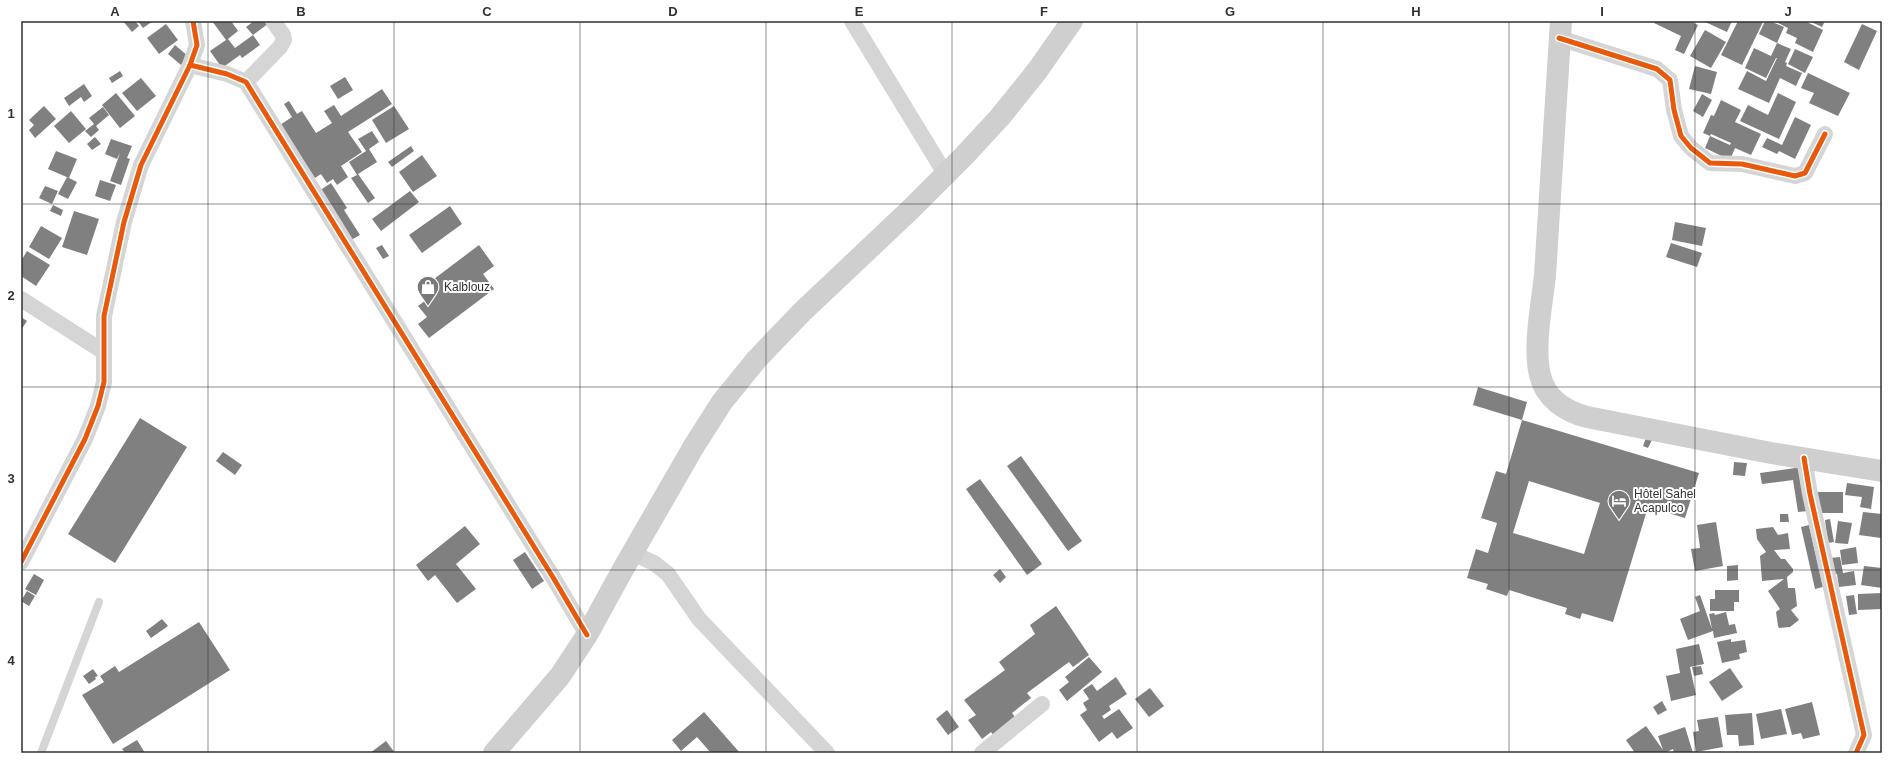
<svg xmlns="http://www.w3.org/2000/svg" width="1903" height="774" viewBox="0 0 1903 774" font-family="Arial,sans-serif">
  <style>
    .building { fill: #808080; fill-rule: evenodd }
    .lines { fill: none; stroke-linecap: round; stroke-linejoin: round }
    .lane { stroke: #d5d5d5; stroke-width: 8 }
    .street { stroke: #d5d5d5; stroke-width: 16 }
    .secondary { stroke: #cfcfcf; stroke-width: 22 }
    .cycleway-casing { stroke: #fff; stroke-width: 8 }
    .cycleway { stroke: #e8590c; stroke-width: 5 }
    .grid { fill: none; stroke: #313131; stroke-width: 1; stroke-opacity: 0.55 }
    .labels { text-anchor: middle; stroke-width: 4; stroke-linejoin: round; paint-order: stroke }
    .poi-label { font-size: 12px; fill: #313131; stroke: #fff; text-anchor: start }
    .neatline { fill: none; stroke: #313131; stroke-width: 1.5 }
    .grid-label { font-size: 13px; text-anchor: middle; font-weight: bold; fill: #313131 }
  </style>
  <rect width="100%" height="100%" fill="#fff"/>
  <g class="building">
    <path d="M123,21H135L139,26L132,32Z"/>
    <path d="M138,21H153L143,28Z"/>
    <path d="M212,21H231L238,31L228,39L235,48L253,35L246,27L254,21H267L269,23L253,35L260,45L242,58L240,55L222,68L210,51L226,40Z"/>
    <path d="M1655,21H1690L1698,25L1684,54L1675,50L1681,36L1654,23Z"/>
    <path d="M1703,21H1732L1727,32Z"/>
    <path d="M1738,21L1763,22L1742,65L1721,55Z"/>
    <path d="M1765,21H1770L1784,27L1777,43L1759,34Z"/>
    <path d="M1774,21H1805L1823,30L1813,52L1795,43L1797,38L1786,33L1788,28Z"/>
    <path d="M1809,21H1825L1822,27Z"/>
    <path d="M166,24L178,40L159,54L147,38Z"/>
    <path d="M1862,24L1877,31L1859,70L1844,62Z"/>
    <path d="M1705,30L1726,42L1711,68L1690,56Z"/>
    <path d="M1777,43L1791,49L1785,62L1787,63L1786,66L1802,73L1796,86L1780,78L1769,103L1738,89L1747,71L1766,81L1777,58H1776L1766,78L1745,68L1754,48L1771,56Z"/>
    <path d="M175,45L188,56L181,65L168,54Z"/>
    <path d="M1795,49L1813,57L1805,73L1788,64Z"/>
    <path d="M1695,66L1717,72L1711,94L1689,89Z"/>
    <path d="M120,71L123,76L112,83L109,78Z"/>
    <path d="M1808,73L1850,93L1838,116L1809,103L1814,93L1801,88Z"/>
    <path d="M345,77L353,90L338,99L330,86Z"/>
    <path d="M141,78L156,96L137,111L122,93Z"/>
    <path d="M84,84L92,96L84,102L81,97L69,106L64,98Z"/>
    <path d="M382,89L392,104L348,132L362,152L341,166L348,177L337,185L333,179L327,183L321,174L315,178L280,125L292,117L284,104L289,101L297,114L302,111L316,133L332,123L324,111L334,105L341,116Z"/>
    <path d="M116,93L135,116L120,128L102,105Z"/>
    <path d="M1778,93L1796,102L1779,139L1740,121L1748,105L1768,115Z"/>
    <path d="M1702,94L1712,100L1703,117L1693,111Z"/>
    <path d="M1721,100L1741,110L1735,122L1761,134L1751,155L1735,148L1730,160L1705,148L1710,136L1730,145L1731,143L1711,134L1710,136L1703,133L1711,115L1714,116Z"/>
    <path d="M44,106L56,119L35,138L29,130L34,125L29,120Z"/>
    <path d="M394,106L409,129L386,143L372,120Z"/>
    <path d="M103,107L109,115L96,126L99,130L91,137L85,131L94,124L89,118Z"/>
    <path d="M71,111L86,129L69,143L54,126Z"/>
    <path d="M1795,117L1811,125L1795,159L1779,151L1777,154L1762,147L1767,138L1782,145Z"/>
    <path d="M372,131L379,142L369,149L377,162L358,174L375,198L368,203L351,178L357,175L349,162L366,151L358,139Z"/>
    <path d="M95,137L101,144L92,150L87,144Z"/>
    <path d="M111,139L132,146L127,158L130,159L121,185L110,181L120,153L117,159L105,154Z"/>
    <path d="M411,146L414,151L392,167L388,162Z"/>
    <path d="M56,151L77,159L69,178L48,169Z"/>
    <path d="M422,155L437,176L413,192L399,172Z"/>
    <path d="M67,177L77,182L68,199L58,194Z"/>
    <path d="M100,180L116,185L110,201L95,196Z"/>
    <path d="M331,183L347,208L344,210L360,235L351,240L319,191Z"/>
    <path d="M45,186L58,191L52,204L39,198Z"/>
    <path d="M410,191L419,202L381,231L372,219Z"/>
    <path d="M53,205L63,210L61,216L50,211Z"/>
    <path d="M450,206L462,224L422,253L409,235Z"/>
    <path d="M74,211L99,219L87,255L62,247Z"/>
    <path d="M1675,222L1706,228L1702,246L1672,240Z"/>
    <path d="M41,226L62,238L49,259L29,247Z"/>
    <path d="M1671,243L1702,253L1697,267L1666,257Z"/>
    <path d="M382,245L389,256L383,259L376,248Z"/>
    <path d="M479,245L494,266L483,274L494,289L429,338L418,324L427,317L418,306L437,292L430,282Z"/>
    <path d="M27,251L50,265L36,286L21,276V261Z"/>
    <path d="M21,317L27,321L21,330Z"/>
    <path d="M1478,387L1527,402L1522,420L1699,473L1685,518L1648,507L1613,622L1582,613L1580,619L1565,614L1567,608L1509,590L1507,596L1486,589L1488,584L1467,578L1476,549L1488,553L1497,523L1481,518L1496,471L1506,474L1522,420L1473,405ZM1529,481L1600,503L1584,554L1513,533Z"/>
    <path d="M140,418L187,447L115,563L68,534Z"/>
    <path d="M1665,428L1659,442L1652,440L1648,448L1643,446L1648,433Z"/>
    <path d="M223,452L242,465L235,475L216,461Z"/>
    <path d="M1021,456L1082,541L1068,551L1007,466Z"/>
    <path d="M1734,462L1747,463L1745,476L1733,475Z"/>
    <path d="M1802,467L1808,511L1798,512L1793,480L1762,484L1760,473Z"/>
    <path d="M980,479L1042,564L1027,575L966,489Z"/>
    <path d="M1847,483L1874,487L1871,509L1860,507L1862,497L1845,495Z"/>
    <rect x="1817" y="492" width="26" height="21"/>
    <path d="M1863,512L1882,514L1881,538L1859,535Z"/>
    <path d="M1780,514H1788L1789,522H1780Z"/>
    <path d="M1830,519L1834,542L1828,543L1825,520Z"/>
    <path d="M1838,521L1852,523L1848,544L1835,543Z"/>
    <path d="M1716,522L1723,566L1695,571L1691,549L1700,548L1697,525Z"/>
    <path d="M1809,525L1823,587L1815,589L1801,527Z"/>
    <path d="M465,526L480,544L456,564L476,589L457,603L435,575L428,581L416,565Z"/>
    <path d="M1773,527L1778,535L1788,533L1790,549L1774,550L1781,559H1785L1793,569V572L1787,577L1788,588H1795L1797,606L1791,610L1799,620L1790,627L1779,628L1778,626L1776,612L1780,609L1768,591L1784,579L1762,581L1760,556L1766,552L1757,539L1756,529Z"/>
    <path d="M1856,547L1858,563L1842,565L1840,550Z"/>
    <path d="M525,552L544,581L532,589L513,560Z"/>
    <path d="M1840,557L1843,573L1854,571L1856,585L1839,587L1837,574H1833L1830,558Z"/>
    <path d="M1738,565V580L1727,581V566Z"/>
    <path d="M1864,566L1882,568V588L1861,585Z"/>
    <path d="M1000,569L1006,577L1000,583L993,575Z"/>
    <path d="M34,574L44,580L36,595L25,589Z"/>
    <path d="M1715,590H1739V602H1734V611H1710V599H1715Z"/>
    <path d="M27,591L35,596L29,606L21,601Z"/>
    <path d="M1882,593V609L1858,610V594Z"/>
    <path d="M1700,595L1712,629L1709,614L1714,613L1715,615L1726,612L1729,625L1735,624L1737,633L1714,638L1713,631L1688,640L1680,619L1700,611L1695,597Z"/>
    <path d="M1854,595L1857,614L1849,615L1846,596Z"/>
    <path d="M1056,606L1089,655L1073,667L1069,662L1027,693L1031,698L1012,713L1017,720L994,736L991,732L982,739L968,720L976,715L964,700L1005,670L999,662L1035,634L1030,625Z"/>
    <path d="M162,619L168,626L151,638L146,631Z"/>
    <path d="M199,622L230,670L113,744L82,695L104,682L100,676L115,666L119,672Z"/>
    <path d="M1731,639V642L1745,640L1747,652L1739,654L1740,659L1722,663L1717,642Z"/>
    <path d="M1699,644L1704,664L1690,667L1696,695L1671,701L1666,676L1680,673L1676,649Z"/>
    <path d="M1089,657L1102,672L1067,701L1059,690L1069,682L1065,677Z"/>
    <path d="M1701,666L1703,674L1694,676L1692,667Z"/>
    <path d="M1730,668L1743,687L1722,701L1709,682Z"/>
    <path d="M93,669L98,676L95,677L96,679L89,684L83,676Z"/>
    <path d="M1116,677L1127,694L1109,706L1111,710L1102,716L1104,719L1119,709L1133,728L1117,739L1112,732L1099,742L1080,715L1087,710L1083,703L1089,699L1083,690L1092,684L1097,691Z"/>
    <path d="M1150,688L1164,706L1149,717L1135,699Z"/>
    <path d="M1662,701L1667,710L1658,715L1653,707Z"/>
    <path d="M1812,702L1820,735L1803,739L1801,733L1792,735L1785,709Z"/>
    <path d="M1781,709L1787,734L1761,739L1756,714Z"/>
    <path d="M947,710L959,727L948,735L936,719Z"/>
    <path d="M704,712L740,753H711L697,737L681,751L672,740Z"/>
    <path d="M1752,713L1754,745L1739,746L1738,735H1727L1725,715Z"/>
    <path d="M1718,717L1723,747L1696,752L1693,732L1699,731L1697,720Z"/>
    <path d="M1646,726L1663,750L1658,736L1685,727L1693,753H1674L1673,749L1665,753H1635L1626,740Z"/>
    <path d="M137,740L145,753H125L122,749Z"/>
    <path d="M386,741L395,753H370Z"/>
  </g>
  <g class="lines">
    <path class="lane" d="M41,753L99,602"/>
    <g class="street">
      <path d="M852,21L946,175"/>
      <path d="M1559,38L1657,69L1670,80L1674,110L1681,136L1691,148L1710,163L1742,164L1795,176L1805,173L1825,134"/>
      <path d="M190,65L227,74L246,82L554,579L587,635"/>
      <path d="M246,82L280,47L284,40L283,35L273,21"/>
      <path d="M21,299L104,352"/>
      <path d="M1804,458L1810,494L1864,735L1856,753"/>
      <path d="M632,553L654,563L668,574L699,619L827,753"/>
      <path d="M21,562L85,439L98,406L104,382V316L124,222L141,165L190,65L197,45L193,21"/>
      <path d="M982,753L1042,704"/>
    </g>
    <g class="secondary">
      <path d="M1561,21C1555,106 1551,190 1545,275C1542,304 1533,347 1540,375C1545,398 1565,411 1587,417L1771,453L1882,471"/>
      <path d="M494,753L560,676L587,635L622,571L694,446L722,402L757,359L802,312L911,209L963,157L1000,117L1037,71L1072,21"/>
    </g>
    <g class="cycleway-casing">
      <g id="cycleway">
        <path d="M1559,38L1657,69L1670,80L1674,110L1681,136L1691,148L1710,163L1742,164L1795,176L1805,173L1825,134"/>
        <path d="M190,65L227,74L246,82L554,579L587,635"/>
        <path d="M1804,458L1810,494L1864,735L1856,753"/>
        <path d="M21,562L85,439L98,406L104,382V316L124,222L141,165L190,65L197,45L193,21"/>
      </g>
    </g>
    <use href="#cycleway" class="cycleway"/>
  </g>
  <path class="grid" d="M208,21V753M394,21V753M580,21V753M766,21V753M952,21V753M1137,21V753M1323,21V753M1509,21V753M1695,21V753M21,204H1882M21,387H1882M21,570H1882"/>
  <defs>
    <g id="shop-pin" transform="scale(1.15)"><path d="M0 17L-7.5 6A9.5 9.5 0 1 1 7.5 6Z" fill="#797979" stroke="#fff"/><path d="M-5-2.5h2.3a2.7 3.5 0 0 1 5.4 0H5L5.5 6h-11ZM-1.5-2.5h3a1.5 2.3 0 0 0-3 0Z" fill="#fff"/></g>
    <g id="hotel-pin" transform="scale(1.15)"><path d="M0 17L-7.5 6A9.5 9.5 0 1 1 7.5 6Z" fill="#797979" stroke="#fff"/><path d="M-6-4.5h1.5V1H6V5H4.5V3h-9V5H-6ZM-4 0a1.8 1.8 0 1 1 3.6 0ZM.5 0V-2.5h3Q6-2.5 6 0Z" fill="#fff"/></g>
  </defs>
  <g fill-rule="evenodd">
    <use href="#shop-pin" x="428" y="287"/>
    <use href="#hotel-pin" x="1619" y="501"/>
  </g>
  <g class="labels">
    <g class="poi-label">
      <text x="444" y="291">Kalblouz</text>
      <text x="1634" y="498">Hôtel Sahel<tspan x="1634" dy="14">Acapulco</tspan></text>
    </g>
  </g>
  <rect width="1903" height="774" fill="none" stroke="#ffffff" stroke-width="44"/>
  <rect x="22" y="22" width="1859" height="730" class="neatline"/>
  <g class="grid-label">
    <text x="115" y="16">A</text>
    <text x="301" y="16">B</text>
    <text x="487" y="16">C</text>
    <text x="673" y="16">D</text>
    <text x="859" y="16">E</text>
    <text x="1044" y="16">F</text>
    <text x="1230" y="16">G</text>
    <text x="1416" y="16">H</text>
    <text x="1602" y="16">I</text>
    <text x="1788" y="16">J</text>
    <text x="11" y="118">1</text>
    <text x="11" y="300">2</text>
    <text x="11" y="483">3</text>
    <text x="11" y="665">4</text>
  </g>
</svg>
